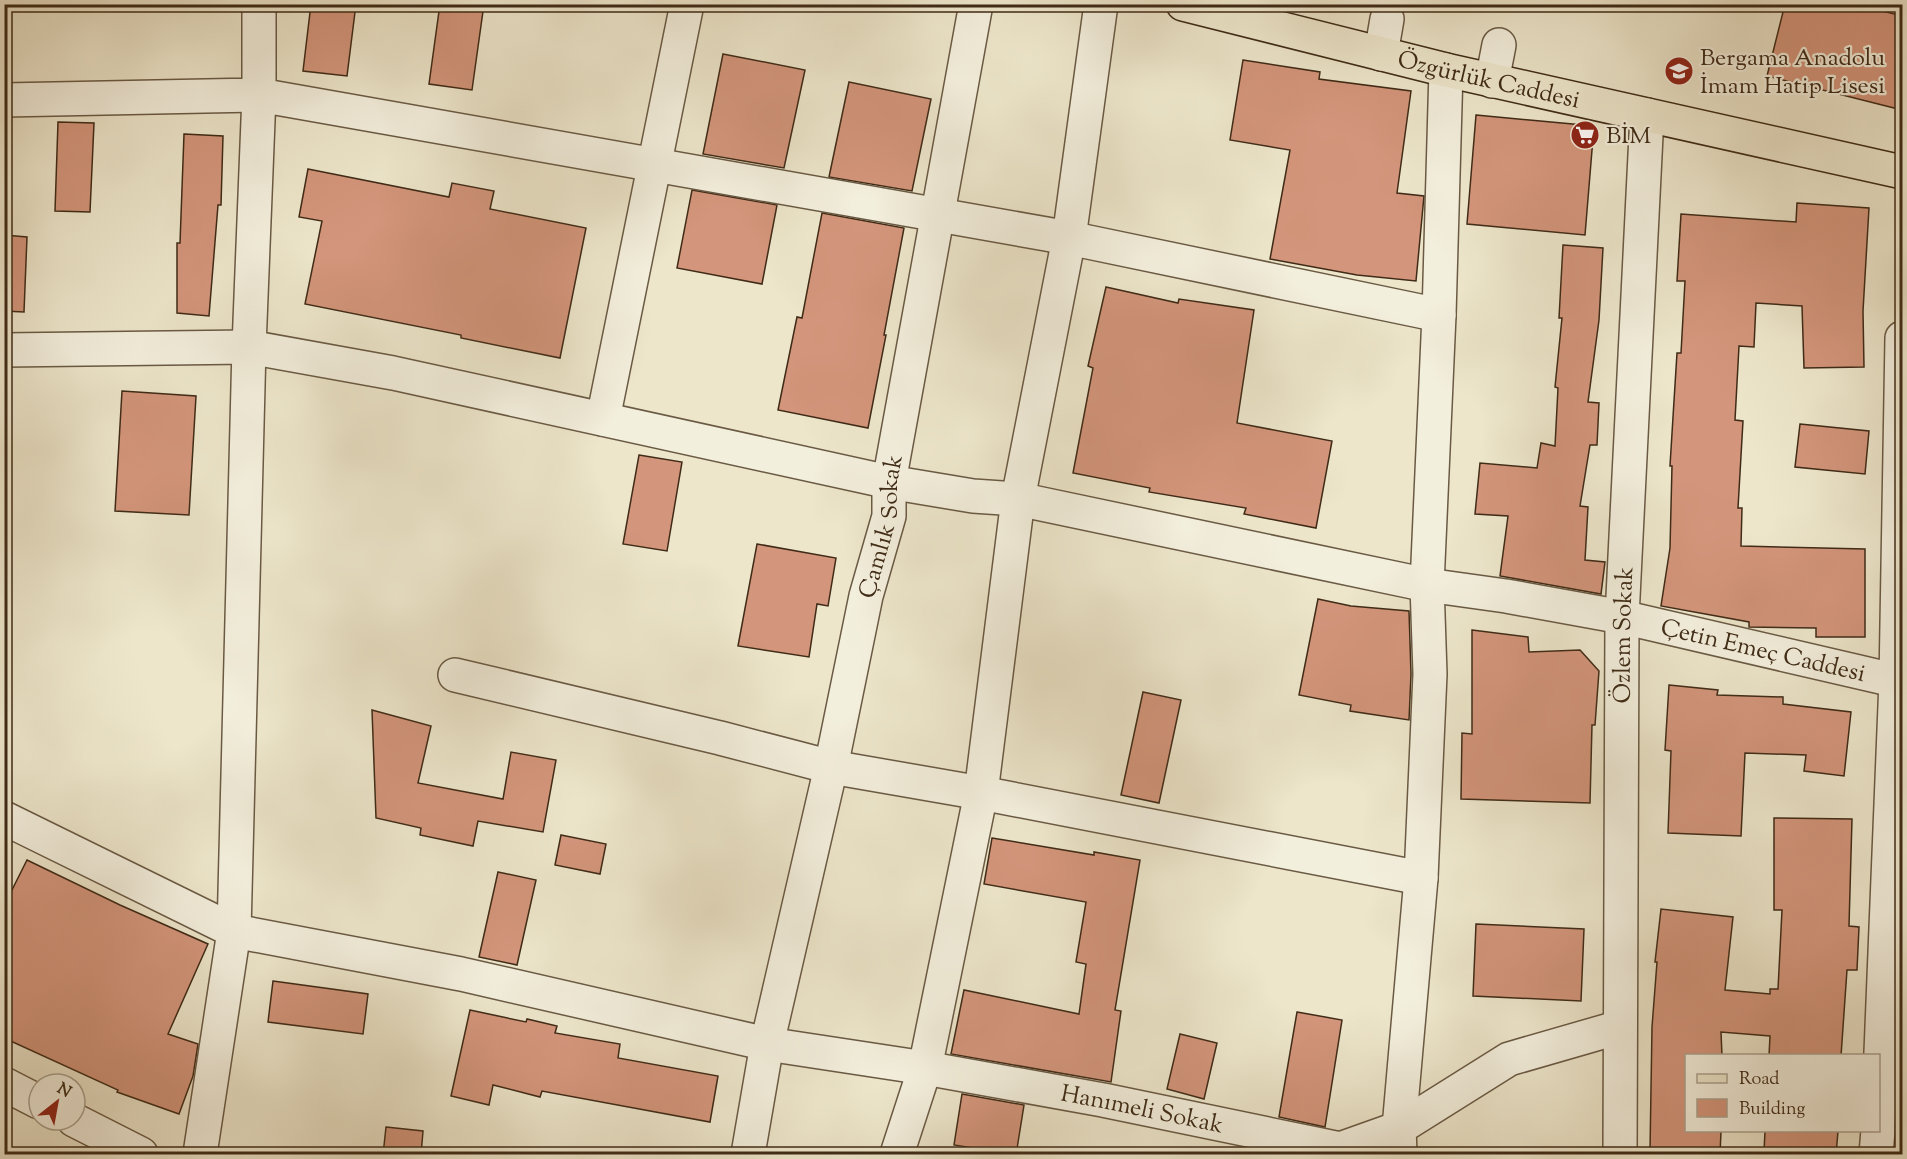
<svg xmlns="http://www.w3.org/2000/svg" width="1907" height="1159" viewBox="0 0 1907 1159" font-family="'Sorts Mill Goudy',serif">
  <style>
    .building { fill: #d3957b; stroke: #3f2b17; stroke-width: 1.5 }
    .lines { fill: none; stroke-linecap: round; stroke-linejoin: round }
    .minor-casing { stroke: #6a5a44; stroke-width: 36 }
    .major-casing { stroke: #3f2b17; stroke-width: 36 }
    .minor { stroke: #f3efdd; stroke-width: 33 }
    .major { stroke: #ede6cb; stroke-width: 33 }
    .labels { text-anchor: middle; stroke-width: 4.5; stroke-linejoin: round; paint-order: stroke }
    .poi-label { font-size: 24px; fill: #3f2b17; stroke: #f3efdd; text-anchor: start }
    .street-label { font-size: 24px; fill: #3f2b17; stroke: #f3efdd }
  </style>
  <rect width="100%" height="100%" fill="#ede6cb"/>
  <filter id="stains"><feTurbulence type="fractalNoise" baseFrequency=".00333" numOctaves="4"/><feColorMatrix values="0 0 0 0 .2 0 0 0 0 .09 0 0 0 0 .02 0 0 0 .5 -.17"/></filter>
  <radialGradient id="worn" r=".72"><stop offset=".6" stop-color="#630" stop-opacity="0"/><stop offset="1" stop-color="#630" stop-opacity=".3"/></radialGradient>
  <g class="building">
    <path d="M311,4H356L347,76L303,71Z"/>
    <path d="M440,4H484L472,90L429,84Z"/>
    <path d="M1785,4H1856L1902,16V110L1767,76Z"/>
    <path d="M723,54L805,70L784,168L703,154Z"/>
    <path d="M1243,60L1320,72L1319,79L1411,91L1397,193L1424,196L1416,281L1357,275L1270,259L1290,150L1230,140Z"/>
    <path d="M849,82L931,99L912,191L829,177Z"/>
    <path d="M1476,115L1594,126L1585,235L1467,224Z"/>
    <path d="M58,122L94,123L90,212L55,211Z"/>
    <path d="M184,134L223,136L221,205H218L209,316L177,313V243H180Z"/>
    <path d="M308,169L449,197L452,183L494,191L490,209L586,228L560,358L461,338V335L305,304L322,221L299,217Z"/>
    <path d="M692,190L777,205L762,284L677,268Z"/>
    <path d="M1797,203L1869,208L1863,311L1864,367L1804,368L1802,306L1756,303L1754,347L1739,346L1735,420L1743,421L1738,508H1742L1741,546L1865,549V637H1816V628L1749,627V622L1661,606L1670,548L1672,466H1670L1673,417L1677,353H1681L1685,281H1677L1681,214L1796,222Z"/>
    <path d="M822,213L904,228L884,335H886L868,428L778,410L797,317L802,318Z"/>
    <path d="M4,235L27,237L24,312L4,311Z"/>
    <path d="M1563,245L1603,248L1599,320L1588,402L1599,403L1597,445H1590L1580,506L1588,507L1585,560L1605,562L1601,594L1500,576L1508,516L1475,514L1480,463L1537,468L1541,443L1555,446L1558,388L1555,387L1562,318H1559Z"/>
    <path d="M1106,287L1178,303L1179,299L1254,310L1237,423L1332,441L1316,528L1244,514L1246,508L1149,492L1150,488L1073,473L1093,368L1088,366Z"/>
    <path d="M122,391L196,396L189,515L115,511Z"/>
    <path d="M1800,424L1869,431L1865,474L1795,467Z"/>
    <path d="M639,455L682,462L667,551L623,544Z"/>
    <path d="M757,544L836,558L828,606L817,604L809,657L738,646Z"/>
    <path d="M1318,599L1351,606L1409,611L1411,674L1409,720L1350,711L1351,705L1299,695Z"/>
    <path d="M1472,630L1528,637L1529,652L1580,650L1599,671L1595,725H1592L1590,803L1461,799L1462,733L1472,734Z"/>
    <path d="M1669,685L1718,690L1717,695L1783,697V704L1851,712L1844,776L1804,771L1806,755L1745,753L1741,836L1668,833L1671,751L1665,750Z"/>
    <path d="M1143,692L1181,700L1159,803L1121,795Z"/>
    <path d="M372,710L431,726L418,783L503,799L511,752L556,760L543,832L478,821L473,846L420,835L421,828L376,818Z"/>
    <path d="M1774,818L1852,819L1849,926L1859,927L1857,970H1847L1841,1056H1769L1770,1036L1721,1032L1722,1056H1686V1131H1721L1720,1155L1650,1151L1652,1027L1657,962H1655L1661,909L1733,917L1725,990L1770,994V989H1778L1782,910H1774Z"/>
    <path d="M561,835L606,844L600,874L555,865Z"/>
    <path d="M992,838L1094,855V852L1140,860L1115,1010L1121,1011L1111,1082L951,1054L964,990L1079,1014L1086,964L1076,962L1086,902L984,884Z"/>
    <path d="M27,860L120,905L208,944L168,1034L198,1044L193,1076L179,1114L117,1092L118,1090L4,1038V906Z"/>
    <path d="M498,872L536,880L517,965L479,957Z"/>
    <path d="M1476,924L1584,929L1581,1001L1473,996Z"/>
    <path d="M273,981L368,994L363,1034L268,1022Z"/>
    <path d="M470,1010L526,1022L527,1019L557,1026L555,1033L620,1044L618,1058L718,1076L710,1122L542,1091L540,1097L493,1085L489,1105L451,1096Z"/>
    <path d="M1297,1012L1342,1020L1325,1127L1279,1117Z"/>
    <path d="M1180,1034L1217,1043L1204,1099L1167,1089Z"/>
    <path d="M962,1094L1024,1105L1016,1155L954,1145Z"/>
    <path d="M386,1127L423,1131L421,1155H383Z"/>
    <path d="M1765,1131H1838L1836,1155L1764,1152Z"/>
  </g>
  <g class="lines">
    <g class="minor-casing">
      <g id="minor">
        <path d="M1381,54L1387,19"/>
        <path d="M1492,81L1499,45"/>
        <path d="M4,100L259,95V4"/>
        <path id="s1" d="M4,350L249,347L393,373L889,482L973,496L1018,499L1427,585L1506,596L1622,617L1902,682"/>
        <path d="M603,419L687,4"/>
        <path d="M455,675L720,738L831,767L981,793L1421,878"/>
        <path id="s2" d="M4,818L234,931L461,974L767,1044L925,1068L1103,1100L1340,1149L1399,1128L1509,1059L1620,1027"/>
        <path d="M4,1084L39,1102"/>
        <path d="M74,1120L141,1154"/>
        <path d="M1878,1126L1896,681L1902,338"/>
        <path d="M200,1154L234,931L249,347L259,95L1069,238L1439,315"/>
        <path id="s3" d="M748,1154L767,1044L831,767L866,596L889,516V482L976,4"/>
        <path d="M897,1154L925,1068L981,793L1018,499L1069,238L1101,4"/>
        <path d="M1400,1154L1399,1128L1421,878L1430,674L1427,585L1439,315L1446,70"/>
        <path id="s4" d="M1620,1154L1622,617L1647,115"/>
        <path d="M1876,1154L1878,1130"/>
      </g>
    </g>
    <g class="major-casing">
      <g id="major">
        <path id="s5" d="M1183,4L1446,70L1902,172"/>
      </g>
    </g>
    <use href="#minor" class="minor"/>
    <use href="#major" class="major"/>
  </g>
  <defs>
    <g id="school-disc" transform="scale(1.5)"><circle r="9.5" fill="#8f2418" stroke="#f3efdd"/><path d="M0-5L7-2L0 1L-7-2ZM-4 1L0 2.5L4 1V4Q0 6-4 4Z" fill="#fff"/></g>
    <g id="supermarket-disc" transform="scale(1.5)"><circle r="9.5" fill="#8f2418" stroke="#f3efdd"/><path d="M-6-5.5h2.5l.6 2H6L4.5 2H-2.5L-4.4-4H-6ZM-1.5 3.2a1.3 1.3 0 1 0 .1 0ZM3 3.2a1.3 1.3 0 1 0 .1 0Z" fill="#fff"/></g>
  </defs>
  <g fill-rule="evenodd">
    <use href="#school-disc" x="1679" y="71"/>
    <use href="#supermarket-disc" x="1585" y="135"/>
  </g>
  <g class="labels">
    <g class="poi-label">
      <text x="1700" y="65">Bergama Anadolu<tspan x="1700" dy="28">İmam Hatip Lisesi</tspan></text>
      <text x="1606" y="143">BİM</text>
    </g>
    <g class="street-label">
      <text dy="8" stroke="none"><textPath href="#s5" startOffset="315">Özgürlük Caddesi</textPath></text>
      <text dy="8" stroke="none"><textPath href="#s3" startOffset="642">Çamlık Sokak</textPath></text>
      <text dy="8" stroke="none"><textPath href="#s4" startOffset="519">Özlem Sokak</textPath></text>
      <text dy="8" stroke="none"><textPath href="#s1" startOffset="1790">Çetin Emeç Caddesi</textPath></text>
      <text dy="8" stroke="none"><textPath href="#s2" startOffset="1182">Hanımeli Sokak</textPath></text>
    </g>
  </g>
  <rect width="1907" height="1159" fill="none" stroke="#ede6cb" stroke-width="24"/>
  <rect x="6" y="6" width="1895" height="1147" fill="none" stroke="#3f2b17" stroke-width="3"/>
  <rect x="12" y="12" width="1883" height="1135" fill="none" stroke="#3f2b17" stroke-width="1.5"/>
  <rect x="1685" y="1054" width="195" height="78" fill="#f3efdd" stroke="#aba18e" stroke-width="1.5"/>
  <rect x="1697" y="1074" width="30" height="9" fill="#ede6cb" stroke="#aba18e" stroke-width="1.5"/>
  <text x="1739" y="1084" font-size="18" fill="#3f2b17">Road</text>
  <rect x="1697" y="1099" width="30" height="18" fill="#d3957b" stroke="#aba18e" stroke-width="1.5"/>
  <text x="1739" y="1114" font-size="18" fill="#3f2b17">Building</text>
  <g transform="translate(57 1102) rotate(31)"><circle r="28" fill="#f3efdd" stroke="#aba18e" stroke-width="1.5"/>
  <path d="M0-4.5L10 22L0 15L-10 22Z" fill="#8f2418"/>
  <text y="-9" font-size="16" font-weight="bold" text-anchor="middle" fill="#3f2b17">N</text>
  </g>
  <rect width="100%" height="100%" filter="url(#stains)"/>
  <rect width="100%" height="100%" fill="url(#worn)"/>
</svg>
